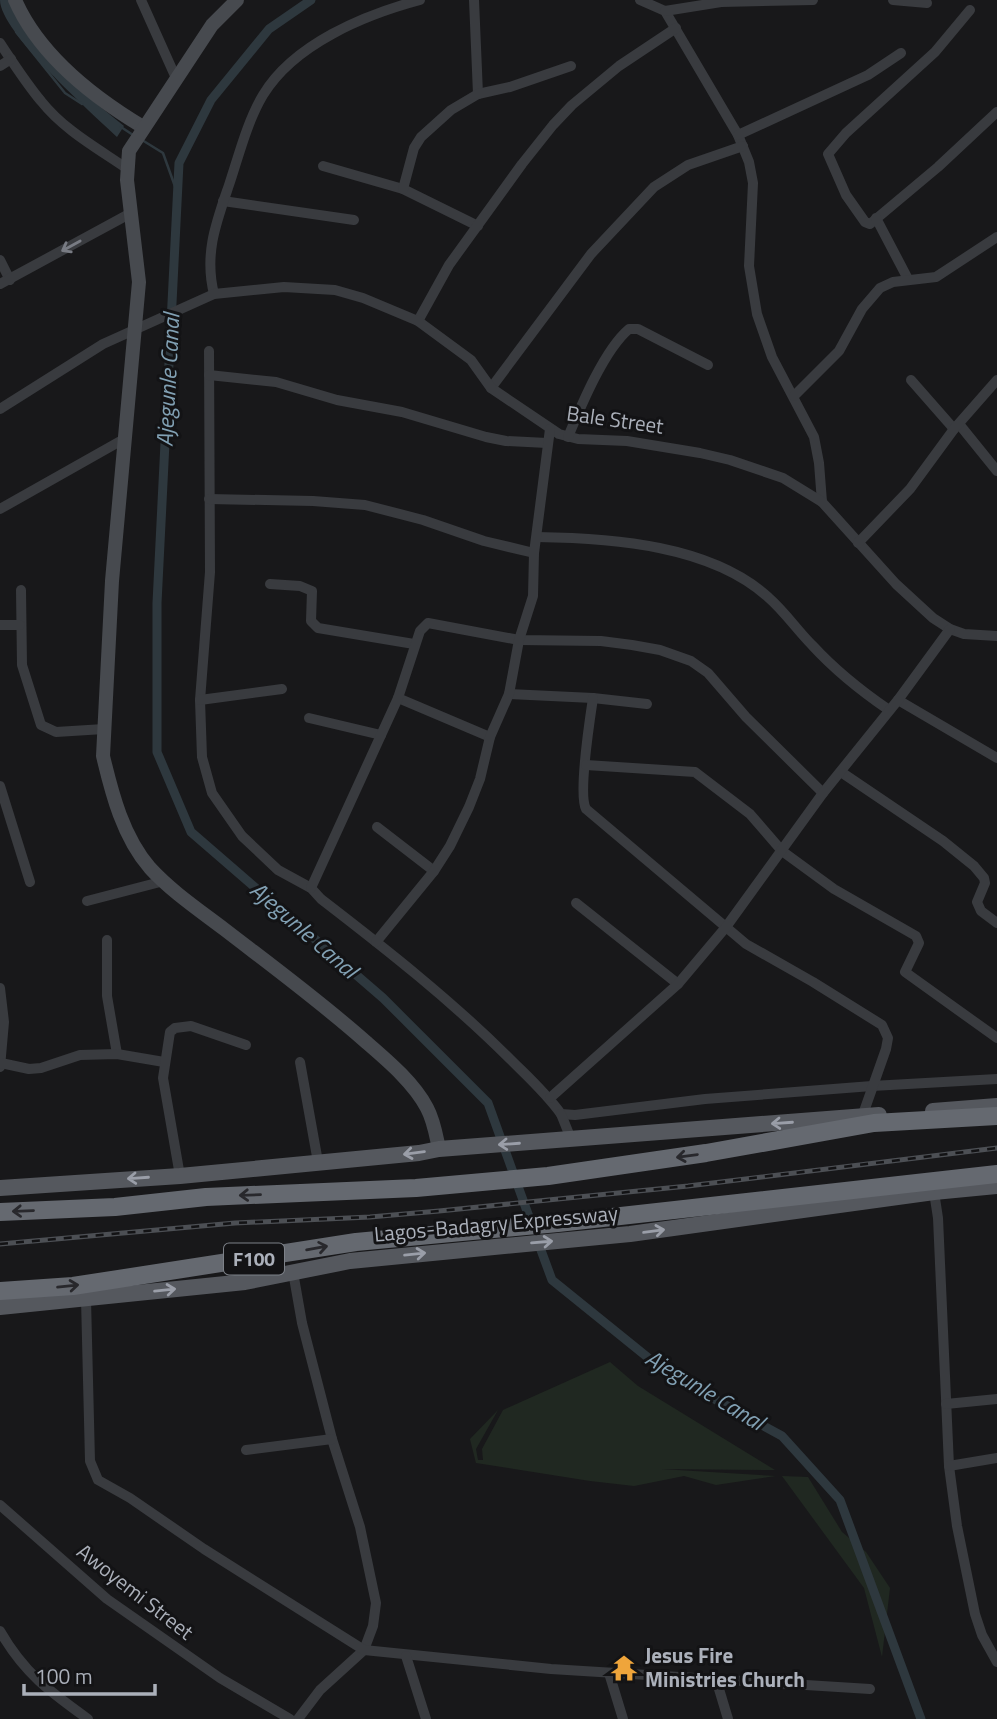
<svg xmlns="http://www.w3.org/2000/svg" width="997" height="1719" viewBox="0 0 997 1719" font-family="'Titillium Web',sans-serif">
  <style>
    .green { fill: #202821 }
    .water { fill: #2e383e }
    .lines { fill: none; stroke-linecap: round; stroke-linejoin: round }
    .stream { stroke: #2e383e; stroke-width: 2.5 }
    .canal { stroke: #2e383e; stroke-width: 9 }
    .street { stroke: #393b3f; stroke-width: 10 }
    .secondary { stroke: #474a4f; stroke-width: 14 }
    .primary { stroke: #55585e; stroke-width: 16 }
    .highway { stroke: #656970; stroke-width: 18 }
    .rail-casing { stroke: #4c4f54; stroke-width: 5 }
    .rail { stroke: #131315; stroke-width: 2.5; stroke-dasharray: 8; stroke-linecap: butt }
    .oneway { stroke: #787b83 }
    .oneway2 { stroke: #9a9ea8 }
    .oneway3 { stroke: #28282c }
    .labels { text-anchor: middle; stroke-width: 6; stroke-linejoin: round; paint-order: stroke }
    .shield { fill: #131315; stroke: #7d8188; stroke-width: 2 }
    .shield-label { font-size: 19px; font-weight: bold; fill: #abb0ba }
    .street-label { font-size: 21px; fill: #abb0ba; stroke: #131315 }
    .poi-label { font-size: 21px; font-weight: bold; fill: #abb0ba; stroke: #131315; text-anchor: start }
    .water-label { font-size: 23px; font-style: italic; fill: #82a1b4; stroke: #131315 }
  </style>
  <rect width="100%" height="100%" fill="#18181a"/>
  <g class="green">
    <path d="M610,1362L638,1386L775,1470L661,1469L776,1476L716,1485L684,1476L634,1486L590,1481L476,1463L470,1439L498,1410L476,1449L478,1460H483L482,1449L503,1410Z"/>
    <path d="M782,1476L808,1477L842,1532L866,1552L890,1588L882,1657L864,1588Z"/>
  </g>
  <path class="water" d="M0,0H9C29,55 81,90 124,126L117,137C92,113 0,32 0,0Z"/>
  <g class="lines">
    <g class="stream">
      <path d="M16,32L65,93L82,104"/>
      <path d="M121,127L133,135"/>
      <path d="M142,140L163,153L177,192"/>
    </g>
    <g class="canal">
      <path d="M311,0L269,29L211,100L179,163L157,603V752L191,832L383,998L488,1103L532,1225"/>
      <path d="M538,1242L552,1280L667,1373L782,1436L840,1500L921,1719"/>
    </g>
    <g class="street">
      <path d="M141,0L176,78"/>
      <path d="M474,0L478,94"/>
      <path d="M640,0L665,11L738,135L749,162L753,183L749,266L757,314L772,357L814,437L819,463L822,502"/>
      <path d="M893,0L927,3"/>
      <path d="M970,10L935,52L846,133L828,154L846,195L865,222L870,224L938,167L997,112"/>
      <path d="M665,11L721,2L813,0"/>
      <path d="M0,43C13,63 26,83 41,101C64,130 97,148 126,168"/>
      <path d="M0,66L11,59"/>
      <path d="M738,135L868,75L901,53"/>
      <path d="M323,166L403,189L478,226"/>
      <path d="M403,189L414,148L421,137L451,110L478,94L510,87L571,66"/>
      <path d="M223,201L354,220"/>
      <path d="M876,218L908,279"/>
      <path d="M0,260L10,280"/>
      <path d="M0,284L131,213"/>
      <path d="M214,294C204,254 216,223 229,185C239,155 247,122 263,95C294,44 364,15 420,0"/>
      <path d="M418,321L449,265L522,164L553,125L572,105L619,66L676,28"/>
      <path d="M209,351L210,572L200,700L202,757L212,793L242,836L278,870L311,888L321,899C386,949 452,1001 510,1059C528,1077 546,1093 561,1114L575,1115L705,1099L872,1086L997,1079"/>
      <path d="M209,375L276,382L337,400L402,412L486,437L506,441L547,443"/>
      <path d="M911,380L954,429"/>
      <path d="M491,388L591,254L654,187L688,165L743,146"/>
      <path d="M794,396L839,351L862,309L880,288L893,282L936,277L997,237"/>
      <path d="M0,409L103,344L214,294L284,287L335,290L363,298L418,321L471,360L491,388L559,434L578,439L627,441L700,453L730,460L783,478L822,502L896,584L933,618L950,629L964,634L997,636"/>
      <path d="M959,424L997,471"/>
      <path d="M568,437C581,406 604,350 629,329H638L708,365"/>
      <path d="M209,499L313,501L365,505L423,520L484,541L534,553"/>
      <path d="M0,509L124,439"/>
      <path d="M537,537C611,538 712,545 769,598C785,612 797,630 812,645C835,670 861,691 889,710"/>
      <path d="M858,543L910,489L954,429L997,380"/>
      <path d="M270,584L300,586L312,591L311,621L318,628L414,644"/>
      <path d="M21,590L22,665L41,725L56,732L104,729"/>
      <path d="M0,625H20"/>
      <path d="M509,694L593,698L647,704"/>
      <path d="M398,698L490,737"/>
      <path d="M593,698C590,718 578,795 586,809L746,944L813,982L882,1025L888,1038L886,1049L862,1117"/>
      <path d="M200,700L282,689"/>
      <path d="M898,700L997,758"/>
      <path d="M309,718L381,735"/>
      <path d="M586,765L695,772L750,814L782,851L834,889L916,936L919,943L905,972L997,1038"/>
      <path d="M841,772L943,841L974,866L984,878L985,883L977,902L981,911L997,923"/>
      <path d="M0,786L30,882"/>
      <path d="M377,827L434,871"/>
      <path d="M311,888L398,698L420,631L428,623L519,640L601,641L632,645L660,650L691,661L708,673L746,717L823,793"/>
      <path d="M87,901L164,881"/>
      <path d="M576,903L678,984"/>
      <path d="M107,940V996L117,1054"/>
      <path d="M376,942L434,871L450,846L469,807L480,779L490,737L509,694L519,640L533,596L534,553L550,429"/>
      <path d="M0,988L4,1022L0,1067"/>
      <path d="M300,1062L318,1162"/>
      <path d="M1,1063L29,1069L41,1068L80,1055L117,1054L164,1062"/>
      <path d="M550,1098L678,984L726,927L823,793L898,700L950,629"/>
      <path d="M561,1114L571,1139"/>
      <path d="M180,1176L163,1078L170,1032L175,1028L191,1026L246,1045"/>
      <path d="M934,1192L938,1218L949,1466L957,1526L975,1614L982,1635L997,1662"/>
      <path d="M293,1272L302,1323L332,1439L360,1527L376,1603L373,1626L364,1650L320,1690L298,1719"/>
      <path d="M86,1299L90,1461L98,1480L130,1498L204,1549L364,1650L551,1669L870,1689"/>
      <path d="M946,1404L997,1399"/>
      <path d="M246,1450L332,1439"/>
      <path d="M949,1466L997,1458"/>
      <path d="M0,1505L107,1599L220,1678L290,1719"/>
      <path d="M0,1631C24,1673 49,1691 88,1719"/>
      <path d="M406,1656L426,1719"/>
      <path d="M609,1673L623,1719"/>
      <path d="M716,1679L728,1719"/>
    </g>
    <g class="secondary">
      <path d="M15,0C39,55 93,97 143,127"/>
      <path d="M237,0L212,25L129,151L127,180L139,282L112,581L103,756C112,794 123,837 150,868C171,891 199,910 224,929C272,966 321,1002 366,1042C388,1061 414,1083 427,1108C434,1121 436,1135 439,1149"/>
    </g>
    <g class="primary">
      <path d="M933,1111L997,1106"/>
      <path d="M0,1188L180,1176L419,1153L439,1149L879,1115"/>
      <path d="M0,1307L245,1282L350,1261L630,1234L934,1192L997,1186"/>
    </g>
    <g class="highway">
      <path d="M0,1212L115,1207L206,1197L416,1188L548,1176L706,1153L874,1123L997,1116"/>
      <path d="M0,1291L73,1286L356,1242L558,1223L997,1174"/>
    </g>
    <g class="rail-casing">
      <path id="rail" d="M0,1244L235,1223L370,1217L439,1211L688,1186L997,1148"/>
    </g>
    <use href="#rail" class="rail"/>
  </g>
  <defs><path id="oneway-shaft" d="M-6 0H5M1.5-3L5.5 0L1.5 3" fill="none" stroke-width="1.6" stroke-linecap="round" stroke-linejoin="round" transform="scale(1.75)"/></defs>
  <use class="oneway" href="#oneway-shaft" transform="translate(71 246) rotate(151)"/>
  <g class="oneway2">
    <use href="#oneway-shaft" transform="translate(782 1123) rotate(176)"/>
    <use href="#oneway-shaft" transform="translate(509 1144) rotate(176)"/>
    <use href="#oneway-shaft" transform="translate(414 1153) rotate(173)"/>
    <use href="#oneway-shaft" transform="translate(138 1178) rotate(176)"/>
    <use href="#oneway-shaft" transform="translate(654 1231) rotate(-8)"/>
    <use href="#oneway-shaft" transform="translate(542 1242) rotate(-5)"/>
    <use href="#oneway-shaft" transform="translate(415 1254) rotate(-6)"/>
    <use href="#oneway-shaft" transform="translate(165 1290) rotate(-6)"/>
  </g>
  <g class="oneway3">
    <use href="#oneway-shaft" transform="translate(687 1156) rotate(172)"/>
    <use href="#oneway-shaft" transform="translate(250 1195) rotate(178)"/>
    <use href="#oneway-shaft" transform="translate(23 1211) rotate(178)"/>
    <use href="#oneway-shaft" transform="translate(317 1248) rotate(-10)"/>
    <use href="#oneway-shaft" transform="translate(68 1286) rotate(-6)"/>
  </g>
  <defs>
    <g id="temple-bare" transform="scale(2.1)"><path d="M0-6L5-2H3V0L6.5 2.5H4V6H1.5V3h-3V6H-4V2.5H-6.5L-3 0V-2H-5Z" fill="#efa53b" stroke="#131315" stroke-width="2.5" paint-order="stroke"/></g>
  </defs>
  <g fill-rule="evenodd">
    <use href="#temple-bare" x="624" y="1668"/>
  </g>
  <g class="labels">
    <rect class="shield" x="224" y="1243.5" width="60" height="31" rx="5"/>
    <g class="shield-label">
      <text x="254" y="1266">F100</text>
    </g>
    <g class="street-label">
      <text transform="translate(615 420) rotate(8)" y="7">Bale Street</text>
      <text transform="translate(496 1224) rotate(-5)" y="7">Lagos-Badagry Expressway</text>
      <text transform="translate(135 1592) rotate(38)" y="7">Awoyemi Street</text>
    </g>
    <g class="poi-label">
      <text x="645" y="1663">Jesus Fire<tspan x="645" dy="24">Ministries Church</tspan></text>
    </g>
    <g class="water-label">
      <text transform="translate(168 380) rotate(-87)" y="8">Ajegunle Canal</text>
      <text transform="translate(304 930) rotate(41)" y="8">Ajegunle Canal</text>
      <text transform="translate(705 1390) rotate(31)" y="8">Ajegunle Canal</text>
    </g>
  </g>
  <path d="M24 1684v10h131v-10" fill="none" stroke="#abb0ba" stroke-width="3.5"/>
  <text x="35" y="1684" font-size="21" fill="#abb0ba" stroke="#131315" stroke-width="5" paint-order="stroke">100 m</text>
</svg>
